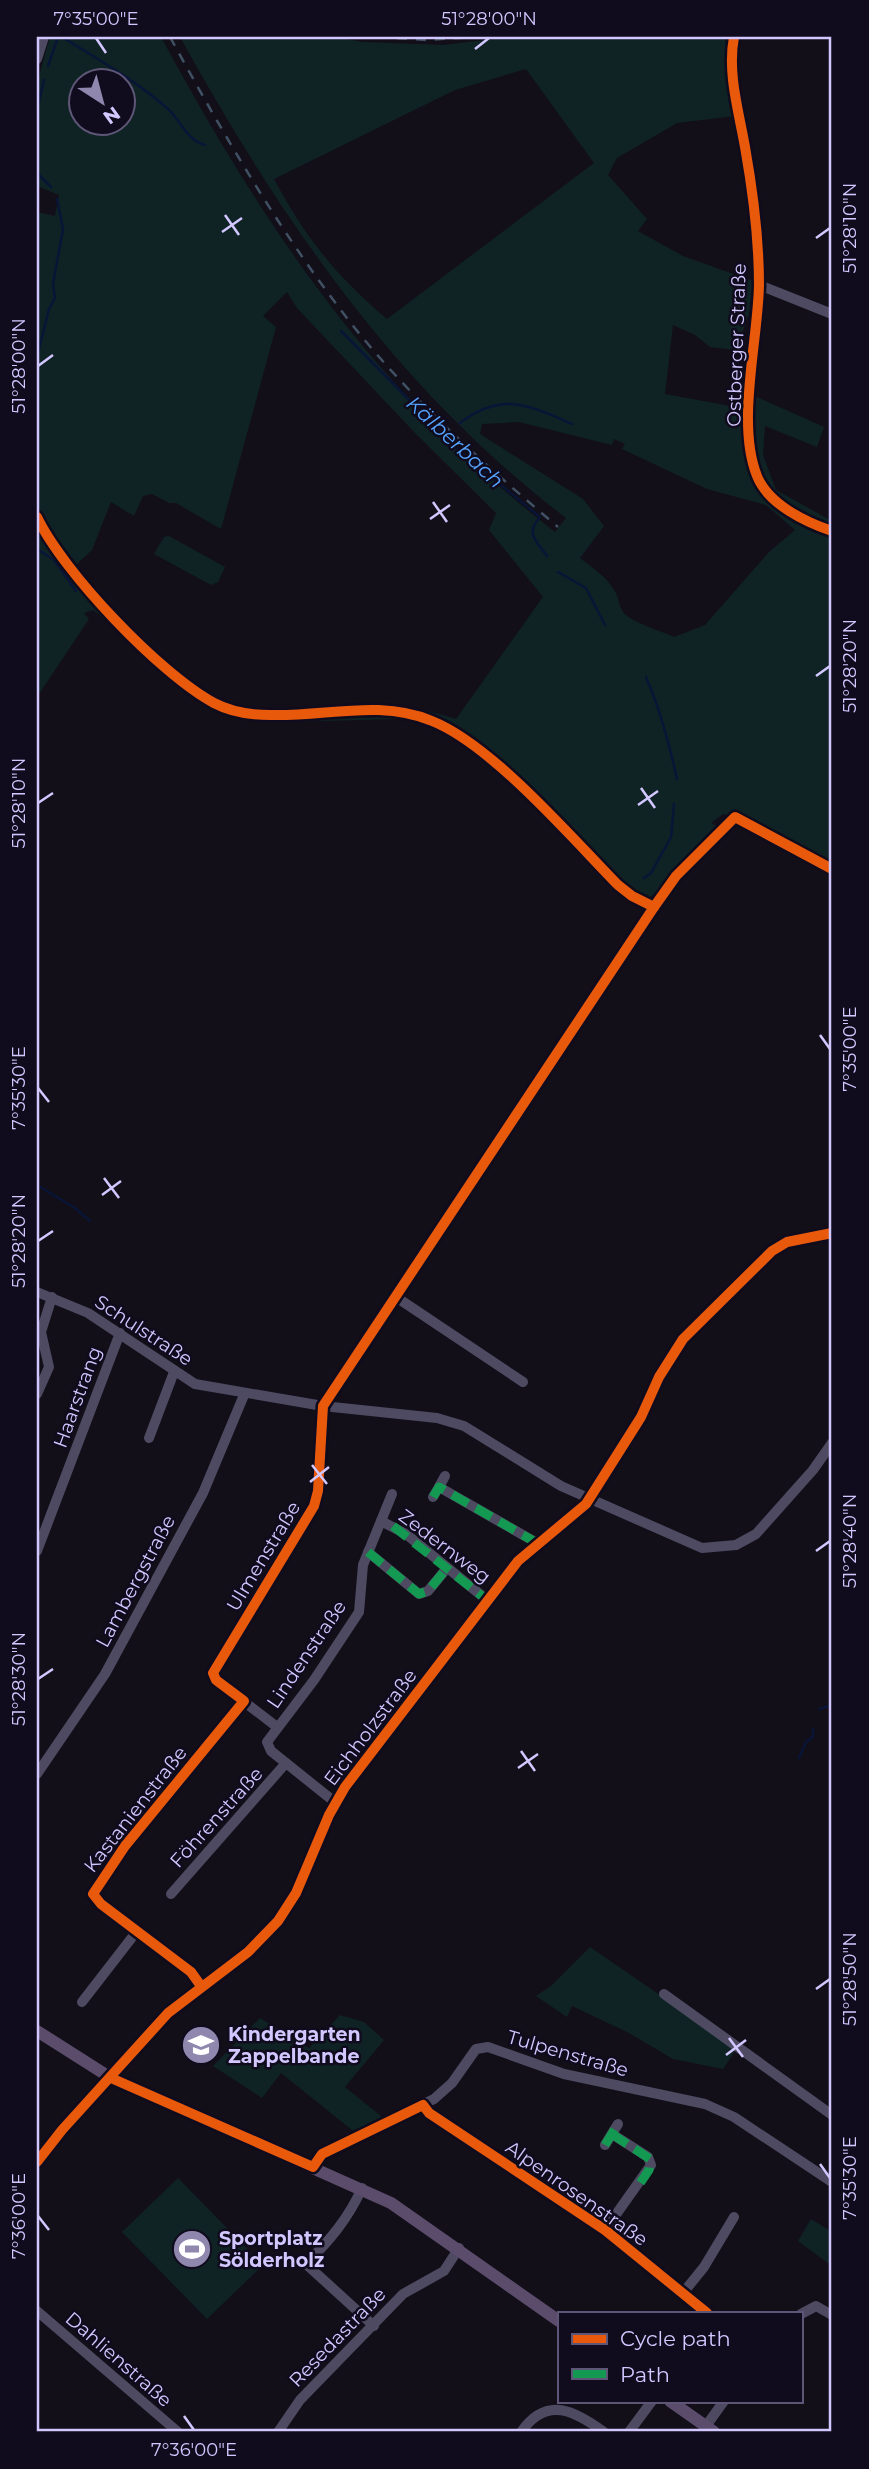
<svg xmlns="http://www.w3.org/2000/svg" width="869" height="2469" viewBox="0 0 869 2469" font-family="Montserrat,sans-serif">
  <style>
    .green { fill: #0f2325; fill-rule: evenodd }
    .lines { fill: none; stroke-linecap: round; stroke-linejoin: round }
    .stream { stroke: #091536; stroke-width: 2.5 }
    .minor { stroke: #4d4a62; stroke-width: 10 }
    .major { stroke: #5b4c6c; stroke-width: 12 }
    .rail { stroke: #405164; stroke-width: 2.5; stroke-dasharray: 10 9; stroke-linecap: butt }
    .quiet { stroke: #139951; stroke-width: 9; stroke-dasharray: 18 9; stroke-linecap: butt }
    .cycleway-casing { stroke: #100b1d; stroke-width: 15 }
    .cycleway { stroke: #e8590c; stroke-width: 10 }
    .ticks { fill: none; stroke: #d2c7ff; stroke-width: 2.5 }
    .labels { text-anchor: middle; stroke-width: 5; stroke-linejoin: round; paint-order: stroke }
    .street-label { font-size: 19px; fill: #d2c7ff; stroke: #100b1d }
    .poi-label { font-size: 19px; font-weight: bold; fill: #d2c7ff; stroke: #100b1d; text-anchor: start }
    .water-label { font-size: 21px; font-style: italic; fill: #55a4ff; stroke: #100b1d }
    .neatline { fill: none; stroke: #d2c7ff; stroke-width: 2.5 }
    .ticks-label { font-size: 18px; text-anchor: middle; fill: #d2c7ff }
  </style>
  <rect width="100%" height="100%" fill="#120f19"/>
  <g class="green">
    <path d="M50,37H161C268,234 376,393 555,532L566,518C396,388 282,221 180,37H337L362,42L444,45L509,37H725L735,116L677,123L617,158L608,175L647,219L638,231L683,256L753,281L749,314L736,350L710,347L695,335L673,325L665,394L730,406L757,397L824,427L817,447L765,426L763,455L776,490L832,521V864L747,818L723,814L711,823L719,827L649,899C618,886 596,858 572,834C525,785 472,722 402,710C364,703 323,710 284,713V710C343,702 398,700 456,719L543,597L489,530L496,513L416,434L297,308L287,292L263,316L276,327L221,529L176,503H169L152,494L143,496L134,516L111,502L92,550L77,564L51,530L37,505V212L55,216L59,195L37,186V83ZM526,69L594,163L387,319C336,276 305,237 274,179L455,90ZM80,80H122V122H80ZM519,422L612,445L614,439L625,444L622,449L707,489L766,505L795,530L769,552L705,625L674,637C661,631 631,622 624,613C619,608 619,599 616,593C607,577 594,569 580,558L604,526L583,499L480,434L482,424Z"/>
    <path d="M37,523L109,618L106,620L93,610L84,613L89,619L37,697Z"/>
    <path d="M169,536L225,567L218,582L211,585L154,554L164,537Z"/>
    <path d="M361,711L395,714V719L289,722V717Z"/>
    <path d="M590,1947L737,2048L723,2069L673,2059L629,2033L572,2006L567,2017L536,1996L551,1986Z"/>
    <path d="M340,2015L364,2022L384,2040L345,2087L387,2121L357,2134L281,2073L262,2098L213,2066L260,2018L309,2048Z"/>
    <path d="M178,2178L263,2265L207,2319L122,2232Z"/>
    <path d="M811,2219L832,2232V2266L798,2241Z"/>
  </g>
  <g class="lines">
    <g class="stream">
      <path d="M62,37C97,59 135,80 167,108C181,120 186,140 205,145"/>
      <path d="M48,66L58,37"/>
      <path d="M37,110L44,80"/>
      <path d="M37,173L51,187"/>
      <path d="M341,331L463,454L540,517C525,533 536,541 547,556"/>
      <path d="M37,357L49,309L55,298L53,284L63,229L57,199"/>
      <path d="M460,423C502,391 529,405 572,424"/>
      <path d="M37,549L54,560L76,591"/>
      <path d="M558,572L586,588L605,625"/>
      <path d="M646,677C648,685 652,689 654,697C664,724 671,752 677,779"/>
      <path d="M644,878L651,873L671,837L674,804"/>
      <path d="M37,1185L75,1208L90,1221"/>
      <path d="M819,1709L832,1705"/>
      <path d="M799,1758L806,1742L813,1737V1729"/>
    </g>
    <g class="minor">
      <path d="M734,37C727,73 739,112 745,147C753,192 759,240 759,285C758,341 736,424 757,476C768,504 805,522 832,531"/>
      <path d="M37,59L44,37"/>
      <path d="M759,285L832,314"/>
      <path d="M37,1292L88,1313L195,1384L323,1406L437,1418L464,1426L561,1486L702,1548L736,1545L756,1534L813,1470L832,1443"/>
      <path d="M37,1394L49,1367L41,1332L52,1297"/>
      <path d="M149,1438L174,1372"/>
      <path d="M439,1487L445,1476"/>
      <path d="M433,1497L439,1487L537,1543"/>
      <path d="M381,1521L406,1534L487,1600"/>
      <path d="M37,1551L120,1333"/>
      <path d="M368,1552L419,1594L428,1591L447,1568"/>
      <path d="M277,1727L216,1680L213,1673L305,1525L318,1491L323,1406L396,1297L523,1382"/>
      <path d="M37,1774L105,1674L203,1493L244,1395"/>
      <path d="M336,1803L271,1751L267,1742L314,1680L359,1612L363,1565L392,1494"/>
      <path d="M171,1894L286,1763"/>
      <path d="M201,1986L191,1972L101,1904L93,1894L125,1846L244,1701"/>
      <path d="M664,1994L832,2115"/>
      <path d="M82,2002L137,1931"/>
      <path d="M423,2105L429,2113L605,2230L707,2313"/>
      <path d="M605,2145L618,2124"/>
      <path d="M37,2162L62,2130L168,2013L248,1952L278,1921L296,1893L329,1815L345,1787L518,1561L586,1504L647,1406"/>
      <path d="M313,2167L322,2154L434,2099L452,2083L476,2049L488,2047L564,2074L705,2104L734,2117L832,2182"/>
      <path d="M362,2188C348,2219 330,2240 306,2264L374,2326"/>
      <path d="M605,2230L651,2165L648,2157L612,2134"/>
      <path d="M683,2293L704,2267L734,2217"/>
      <path d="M37,2311L178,2432"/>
      <path d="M801,2314L816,2306L832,2315"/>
      <path d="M706,2426L724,2401"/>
      <path d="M278,2432L300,2400L403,2294L444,2271L459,2248"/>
      <path d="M521,2432C547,2395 575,2411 604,2432"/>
      <path d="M629,2432L652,2401"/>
    </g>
    <g class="major">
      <path d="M37,2031L111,2078L391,2203L559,2321"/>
      <path d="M670,2401L714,2432"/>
    </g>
    <g class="rail">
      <path d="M170,37C225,137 282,236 354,327C414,402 485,465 558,527"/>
      <path d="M378,37L426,40L475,37"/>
    </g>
    <g class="quiet">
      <path d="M433,1497L439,1487L537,1543"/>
      <path d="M393,1526L487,1600"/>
      <path d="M368,1552L419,1594L428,1591L447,1568"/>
      <path d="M612,2134L650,2159L649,2170L637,2188"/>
      <path d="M605,2145L618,2124"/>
    </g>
    <g class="cycleway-casing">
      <g id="cycleway">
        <path d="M734,37C727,73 739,112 745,147C753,192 759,240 759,285C758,341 736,424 757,476C768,504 805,522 832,531"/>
        <path d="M37,517C63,572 160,674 214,703C231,712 251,715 270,715C325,717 379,699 432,721C492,745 571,837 618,885L632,896L654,907"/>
        <path d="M201,1986L191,1972L101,1904L93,1894L125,1846L244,1701L216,1680L213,1673L314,1506L318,1491L323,1406L654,907L676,876L735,817L832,869"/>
        <path d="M111,2078L313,2167L322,2154L423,2105L429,2113L605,2230L707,2313"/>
        <path d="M37,2162L62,2130L168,2013L248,1952L278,1921L296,1893L329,1815L345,1787L518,1561L586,1504L641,1417L659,1377L683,1339L772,1251L787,1242L832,1233"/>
      </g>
    </g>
    <use href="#cycleway" class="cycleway"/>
  </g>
  <path class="ticks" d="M96,38L106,53M475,49L489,38M225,215L239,235M222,232L242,218M816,238L830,228M38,366L53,355M433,502L447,522M430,519L450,505M816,676L830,666M641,788L655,808M38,803L53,793M638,805L658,791M820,1035L830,1049M38,1088L49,1102M104,1178L119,1198M102,1195L121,1181M38,1241L53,1231M312,1465L327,1484M310,1482L329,1467M816,1551L830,1541M38,1679L53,1669M521,1751L535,1771M518,1768L538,1754M816,1989L830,1979M729,2038L743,2057M726,2055L746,2040M820,2164L830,2178M38,2216L49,2230M184,2416L194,2430"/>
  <defs>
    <g id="school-disc" transform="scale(2.0125)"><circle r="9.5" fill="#8f87ae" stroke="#100b1d"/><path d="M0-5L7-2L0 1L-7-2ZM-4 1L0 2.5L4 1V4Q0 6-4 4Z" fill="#fff"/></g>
    <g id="stadium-disc" transform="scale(2.0125)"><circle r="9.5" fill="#8f87ae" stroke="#100b1d"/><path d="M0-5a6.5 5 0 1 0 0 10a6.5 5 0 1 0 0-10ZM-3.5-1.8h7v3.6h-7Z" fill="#fff"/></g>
  </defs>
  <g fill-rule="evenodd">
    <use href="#school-disc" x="201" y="2045"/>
    <use href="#stadium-disc" x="192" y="2249"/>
  </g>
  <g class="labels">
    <g class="street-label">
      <text transform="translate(736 345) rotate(-88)" y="7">Ostberger Straße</text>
      <text transform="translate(144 1330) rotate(33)" y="7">Schulstraße</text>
      <text transform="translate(77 1397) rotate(-70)" y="7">Haarstrang</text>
      <text transform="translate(445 1546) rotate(37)" y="7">Zedernweg</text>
      <text transform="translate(263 1556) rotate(-59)" y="7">Ulmenstraße</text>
      <text transform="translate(135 1581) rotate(-62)" y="7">Lambergstraße</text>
      <text transform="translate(306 1654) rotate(-56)" y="7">Lindenstraße</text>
      <text transform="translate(370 1727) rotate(-53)" y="7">Eichholzstraße</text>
      <text transform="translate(135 1809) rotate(-52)" y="7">Kastanienstraße</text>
      <text transform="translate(216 1817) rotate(-48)" y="7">Föhrenstraße</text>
      <text transform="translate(568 2053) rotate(16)" y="7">Tulpenstraße</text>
      <text transform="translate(577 2193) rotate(35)" y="7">Alpenrosenstraße</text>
      <text transform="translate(337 2337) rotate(-46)" y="7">Resedastraße</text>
      <text transform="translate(119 2359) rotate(41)" y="7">Dahlienstraße</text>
    </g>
    <g class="poi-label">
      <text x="228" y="2041">Kindergarten<tspan x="228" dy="22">Zappelbande</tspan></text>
      <text x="219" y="2245">Sportplatz<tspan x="219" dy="22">Sölderholz</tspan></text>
    </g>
    <g class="water-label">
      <text transform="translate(455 442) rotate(43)" y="7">Kälberbach</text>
    </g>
  </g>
  <rect width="869" height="2469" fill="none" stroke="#100b1d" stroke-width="77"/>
  <rect x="558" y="2312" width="245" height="91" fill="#100b1d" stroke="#5e5677" stroke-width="2"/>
  <rect x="572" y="2334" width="35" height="10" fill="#e8590c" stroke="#5e5677" stroke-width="2"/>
  <text x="620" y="2346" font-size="21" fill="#d2c7ff">Cycle path</text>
  <rect x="572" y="2369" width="35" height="10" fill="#139951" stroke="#5e5677" stroke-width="2"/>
  <text x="620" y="2382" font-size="21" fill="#d2c7ff">Path</text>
  <g transform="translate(102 102) rotate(144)"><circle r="33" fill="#100b1d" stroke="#5e5677" stroke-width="2"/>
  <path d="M0-5L12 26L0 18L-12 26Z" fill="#8f87ae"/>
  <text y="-10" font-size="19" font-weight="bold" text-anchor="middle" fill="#d2c7ff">N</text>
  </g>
  <rect x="38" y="38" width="792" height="2392" class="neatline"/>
  <g class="ticks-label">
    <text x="96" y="25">7°35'00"E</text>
    <text x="489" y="25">51°28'00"N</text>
    <text transform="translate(850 228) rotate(-90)" y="6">51°28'10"N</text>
    <text transform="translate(19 366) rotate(-90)" y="6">51°28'00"N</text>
    <text transform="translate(850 666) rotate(-90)" y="6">51°28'20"N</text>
    <text transform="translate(19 803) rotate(-90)" y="6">51°28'10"N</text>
    <text transform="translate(850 1049) rotate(-90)" y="6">7°35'00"E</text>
    <text transform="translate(19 1088) rotate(-90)" y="6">7°35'30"E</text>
    <text transform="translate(19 1241) rotate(-90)" y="6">51°28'20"N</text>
    <text transform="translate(850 1541) rotate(-90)" y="6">51°28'40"N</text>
    <text transform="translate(19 1679) rotate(-90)" y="6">51°28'30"N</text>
    <text transform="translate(850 1979) rotate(-90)" y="6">51°28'50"N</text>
    <text transform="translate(850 2178) rotate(-90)" y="6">7°35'30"E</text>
    <text transform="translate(19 2216) rotate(-90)" y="6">7°36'00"E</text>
    <text x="194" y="2456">7°36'00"E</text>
  </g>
</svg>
